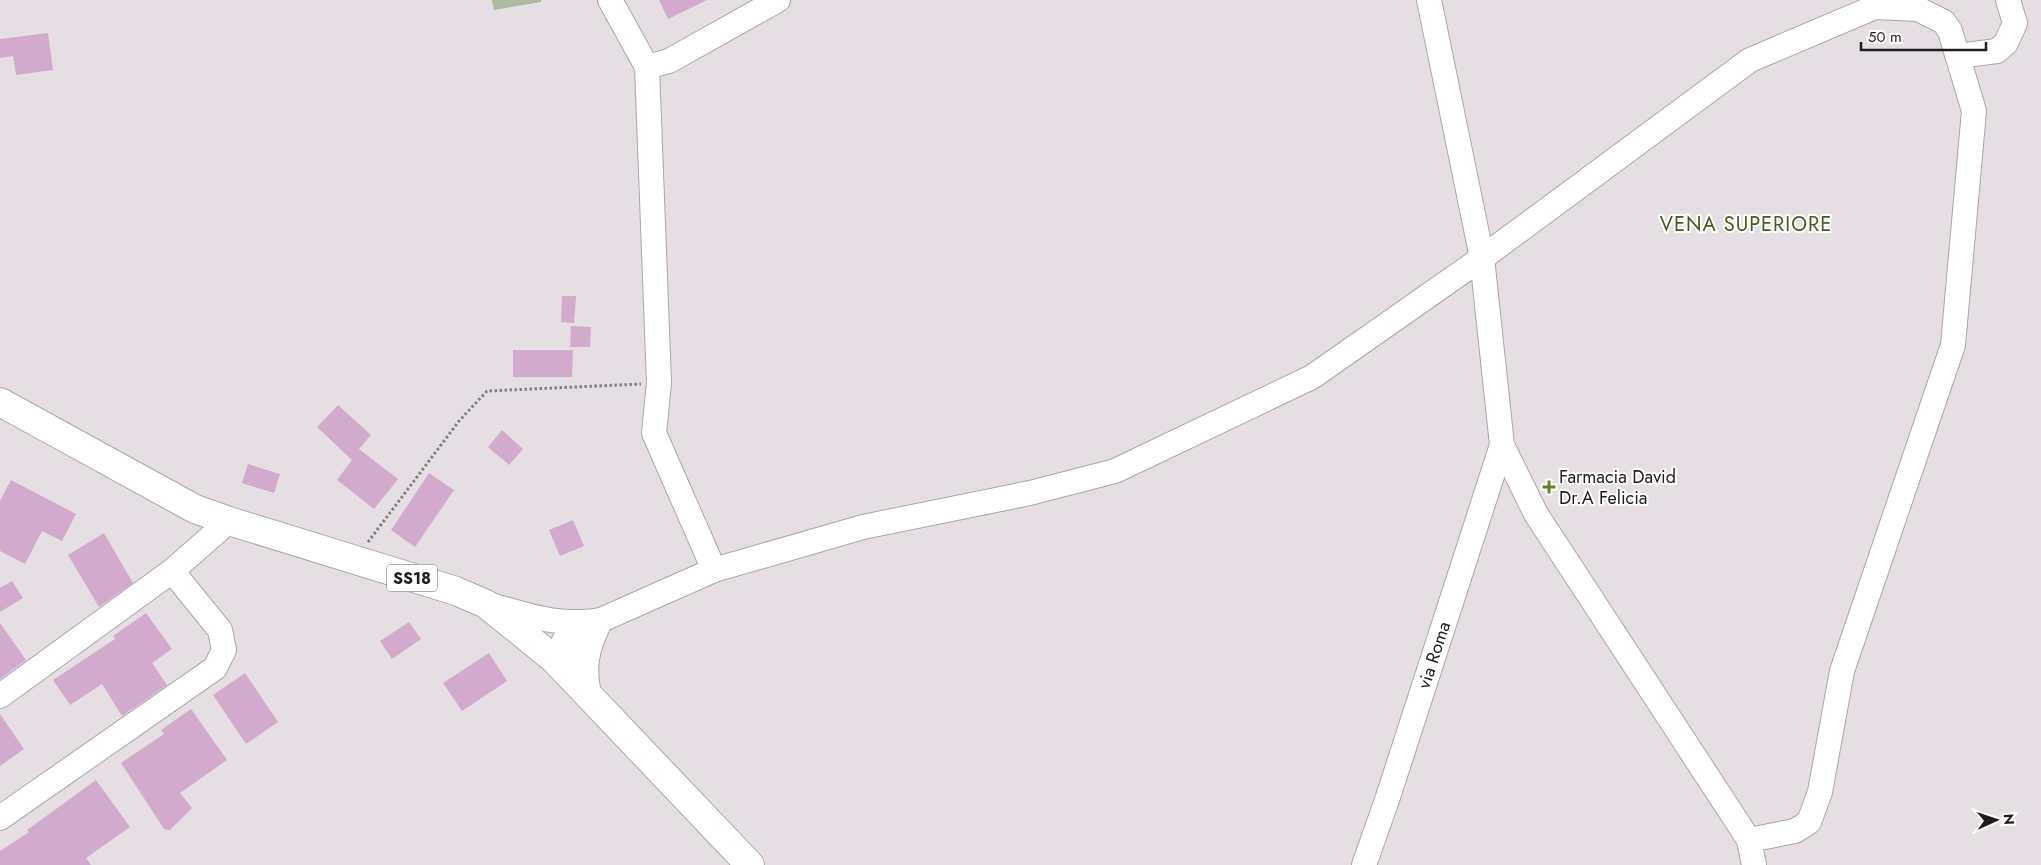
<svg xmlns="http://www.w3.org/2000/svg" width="2041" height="865" viewBox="0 0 2041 865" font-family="Jost,sans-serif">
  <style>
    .green { fill: #acba9f }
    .building { fill: #d2abcc }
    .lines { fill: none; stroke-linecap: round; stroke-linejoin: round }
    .minor-casing { stroke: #aba5aa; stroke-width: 26 }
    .major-casing { stroke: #aba5aa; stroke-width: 30 }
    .path { stroke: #837f82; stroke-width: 3; stroke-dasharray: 2.5 2.5; stroke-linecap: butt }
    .minor { stroke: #fff; stroke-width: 24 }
    .major { stroke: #fff; stroke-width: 28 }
    .poi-dot { fill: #5b881a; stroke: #fff; stroke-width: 2 }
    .labels { text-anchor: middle; stroke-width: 4; stroke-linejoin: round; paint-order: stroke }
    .shield { fill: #fff; stroke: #626062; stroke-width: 1 }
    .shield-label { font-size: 16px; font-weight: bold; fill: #1e1c1e }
    .poi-label { font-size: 18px; fill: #1e1c1e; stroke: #fff; text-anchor: start }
    .street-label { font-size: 18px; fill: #1e1c1e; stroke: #fff }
    .quarter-label { font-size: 20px; letter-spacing: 1px; fill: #405e1b; stroke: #fff }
  </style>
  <rect width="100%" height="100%" fill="#e5dfe4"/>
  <path class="green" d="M492,0H541V2L494,10Z"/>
  <g class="building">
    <path d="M659,0H707L668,19Z"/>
    <path d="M48,33L53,70L16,75L13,56L0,58V39Z"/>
    <path d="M562,296H576L574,323L561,322Z"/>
    <path d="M571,326L591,327L590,347H570Z"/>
    <path d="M513,350H573L572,377H513Z"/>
    <path d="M338,405L371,435L359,449L398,479L374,509L337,480L352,460L317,427Z"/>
    <path d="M502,430L523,449L509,465L488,447Z"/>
    <path d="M248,464L280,474L274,493L242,483Z"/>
    <path d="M429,473L454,490L415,547L391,530Z"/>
    <path d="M11,480L76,514L62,541L42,531L25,564L0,551V501Z"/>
    <path d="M573,520L584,546L560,556L549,530Z"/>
    <path d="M104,533L133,583L99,607L68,555Z"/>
    <path d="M12,581L23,598L0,612V588Z"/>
    <path d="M146,613L172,649L152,663L167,685L122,716L102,684L70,705L53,680L115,639L113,636Z"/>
    <path d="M409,622L421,639L392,659L380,641Z"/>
    <path d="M0,623L26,660L0,679Z"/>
    <path d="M489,653L507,681L462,711L443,683Z"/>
    <path d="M245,673L278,722L246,744L213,695Z"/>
    <path d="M191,709L227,760L180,793L192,808L170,830L164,829L121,763L164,734L161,730Z"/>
    <path d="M0,714L24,749L0,766Z"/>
    <path d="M96,780L130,827L86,858L91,865H0V851L29,832L27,830Z"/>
  </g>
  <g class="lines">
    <g class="minor-casing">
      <g id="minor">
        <path d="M610,0L647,67L659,383L654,433L714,570"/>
        <path d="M1429,0L1482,258L1502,445L1536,514L1749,840L1754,865"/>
        <path d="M1958,56L1997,51L2006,43L2015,23L2008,0"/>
        <path d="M647,67L669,61L778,0"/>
        <path d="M487,604C528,615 557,627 601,620C587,647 582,667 590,697"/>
        <path d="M601,620L714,570L863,527L1030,493L1115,471L1312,377L1482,258L1750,60L1875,7L1918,9L1944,22L1950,31L1974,111L1953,345L1842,671L1820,792L1809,822L1795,831L1749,840"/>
        <path d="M584,623L567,636L554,659L576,652L594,633"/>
        <path d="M0,696L172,571L229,521"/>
        <path d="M0,818L215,668L224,650L220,630L172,571"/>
        <path d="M1364,865L1388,797L1502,445"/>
      </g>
    </g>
    <g class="major-casing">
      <path id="major" d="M0,402L195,509L229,521L456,591L486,604L554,659L750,865"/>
    </g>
    <path class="path" d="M368,542L459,421L487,391L641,384"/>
    <use href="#minor" class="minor"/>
    <use href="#major" class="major"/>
  </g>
  <path class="poi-dot" d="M1546.5 479.5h5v5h5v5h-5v5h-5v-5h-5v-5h5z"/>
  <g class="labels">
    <rect class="shield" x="387" y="564.5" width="50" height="27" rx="4"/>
    <g class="shield-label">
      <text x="412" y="584">SS18</text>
    </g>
    <g class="poi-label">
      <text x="1559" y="483">Farmacia David<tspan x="1559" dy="21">Dr.A Felicia</tspan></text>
    </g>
    <g class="street-label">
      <text transform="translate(1434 655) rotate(-72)" y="6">via Roma</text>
    </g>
    <g class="quarter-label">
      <text x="1746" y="231">VENA SUPERIORE</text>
    </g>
  </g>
  <g transform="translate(1996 820) rotate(87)" stroke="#ffffff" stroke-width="4" paint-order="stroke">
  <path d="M0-4L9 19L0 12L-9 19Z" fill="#1e1c1e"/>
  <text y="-8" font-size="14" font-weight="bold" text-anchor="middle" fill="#1e1c1e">N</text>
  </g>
  <path d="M1861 42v8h125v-8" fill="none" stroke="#1e1c1e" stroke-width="2.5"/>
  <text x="1868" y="42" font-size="15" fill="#1e1c1e" stroke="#ffffff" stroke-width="4" paint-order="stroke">50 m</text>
</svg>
